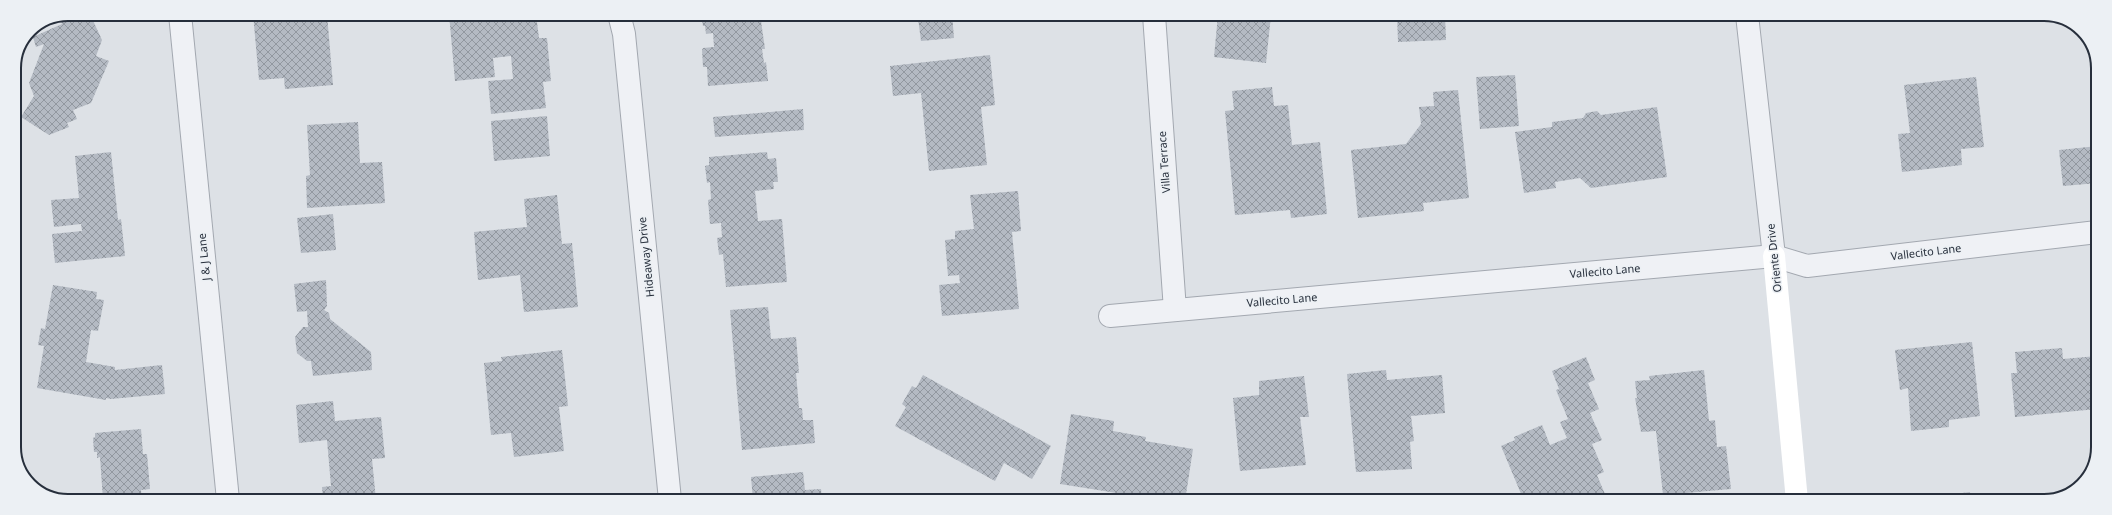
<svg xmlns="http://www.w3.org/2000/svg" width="2112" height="515" viewBox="0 0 2112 515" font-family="'Noto Sans',sans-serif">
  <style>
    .building { fill: url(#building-cross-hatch) }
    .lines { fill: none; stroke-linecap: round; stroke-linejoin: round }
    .street-casing { stroke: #a3a8b0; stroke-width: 24 }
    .street { stroke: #eff1f5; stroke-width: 22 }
    .secondary { stroke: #fff; stroke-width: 22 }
    .labels { text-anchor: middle; stroke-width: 3; stroke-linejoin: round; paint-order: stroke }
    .street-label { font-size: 11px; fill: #272f3c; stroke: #ecf0f4 }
    .rim { fill: none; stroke: #272f3c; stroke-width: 2 }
  </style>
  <defs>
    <pattern id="building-cross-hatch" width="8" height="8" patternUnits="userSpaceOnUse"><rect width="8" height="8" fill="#b4bac3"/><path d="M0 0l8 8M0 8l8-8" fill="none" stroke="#9298a0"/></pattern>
  </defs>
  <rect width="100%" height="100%" fill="#dde1e6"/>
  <g class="building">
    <path d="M82,14H90L102,40L96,56L109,61L91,103L73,110L77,119L67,123L69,127L49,135L21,117L34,96L29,83L44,44L36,47L33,37L62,24L61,22Z"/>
    <path d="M253,14H327L333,85L285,89L284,78L259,80Z"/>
    <path d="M449,14H536L539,38H547L551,81L543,82L546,108L491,114L488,81L513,79L511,56L493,58L495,77L455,81Z"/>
    <path d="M701,14H760L765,49H762L764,63L766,62L768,81L708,86L707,67H703L702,50L703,48L714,47L713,33L706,34L705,26H703Z"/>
    <path d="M880,14H952L954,38L921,41L918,18L901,20L900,16L880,18Z"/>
    <path d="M1218,15H1271L1266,63L1214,57Z"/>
    <path d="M1397,15H1445L1446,40L1398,42Z"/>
    <path d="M990,55L995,105L981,107L987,165L929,171L921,93L893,96L890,66Z"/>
    <path d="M2092,66H2098V117H2097Z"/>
    <path d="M1515,75L1519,126L1480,129L1476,77Z"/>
    <path d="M1976,77L1984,147L1961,149L1962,165L1902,172L1898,134L1910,133L1904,85Z"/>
    <path d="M1272,87L1274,106L1288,105L1292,145L1320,142L1327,214L1291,218L1290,210L1235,215L1225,111L1234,110L1232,91Z"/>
    <path d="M1458,90L1469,198L1423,203L1424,211L1358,218L1351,150L1406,144L1421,124L1419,107L1434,106L1433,92Z"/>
    <path d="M1657,107L1667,177L1591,188L1580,178L1555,182L1556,188L1524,193L1515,132L1552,127V122L1583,118L1586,113L1597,111L1601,115Z"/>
    <path d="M803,109L804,130L715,137L713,117Z"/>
    <path d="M547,116L550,156L494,161L491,121Z"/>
    <path d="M358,122L360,163L382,162L385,203L307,208L306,176L310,175L307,125Z"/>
    <path d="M2098,146V183L2063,186L2059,150Z"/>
    <path d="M111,152L118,220L121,219L125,256L55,263L52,234L82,231L81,224L54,227L51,200L79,198L75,156Z"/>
    <path d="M767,152L768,159L776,158L778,182H773L774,189L755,191L758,221L782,219L787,282L726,287L723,254L719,255L717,238L722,237L721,223L710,224L708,200L711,199L710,182L707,183L705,166L709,165V157Z"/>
    <path d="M1018,191L1021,231L1012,232L1019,309L942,316L939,285L960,283L959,275L948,276L945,240L955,239V231L974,229L970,195Z"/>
    <path d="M557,195L562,244L572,243L578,307L524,312L520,275L478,280L474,232L527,227L524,199Z"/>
    <path d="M333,214L336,250L301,253L297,218Z"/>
    <path d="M326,280L327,306L324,310L329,313L330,319L371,352L372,370L313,376L311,361H307L297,353L295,337L303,327H308L307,311L297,312L294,284Z"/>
    <path d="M53,285L97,292L96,299L104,300L98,331L91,330L86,362L115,367V370L162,365L165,394L111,399L106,398V400L37,388L44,346L38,345L41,328L45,329Z"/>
    <path d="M2097,297V349H2096L2091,298Z"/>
    <path d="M768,307L771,339L796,337L799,373H796L799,408H802L803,420H813L815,443L742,450L730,310Z"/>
    <path d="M1972,342L1980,416L1949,420V427L1911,431L1908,388L1900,390L1895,350Z"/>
    <path d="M2062,348L2063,359L2097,356V409L2015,417L2011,373H2017L2015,352Z"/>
    <path d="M562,350L568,406L559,407L564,451L514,457L511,433L491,435L484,363L502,361L501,357Z"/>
    <path d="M1586,357L1595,380L1588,383L1599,409L1590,413L1602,440L1592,444L1604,472L1597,475L1607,499L1602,501H1560L1559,498L1552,501H1524L1501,446L1515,440L1514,437L1542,425L1550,445L1567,438L1560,422L1568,419L1556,390L1559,389L1552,371Z"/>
    <path d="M1386,370L1387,380L1442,375L1445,413L1411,416L1414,441L1410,442L1412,469L1356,472L1347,374Z"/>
    <path d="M1704,370L1709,421L1715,420L1717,447L1726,446L1731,489L1663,495L1656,431L1641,432L1635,398H1637L1635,381L1650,380L1649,376Z"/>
    <path d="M923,375L1051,446L1032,479L1004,463L995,481L895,426L906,407L902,404L912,386L916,388Z"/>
    <path d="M1304,376L1309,417H1300L1306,465L1240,471L1233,398L1259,395V381Z"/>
    <path d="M333,401L335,421L381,417L385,458L372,459L376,500H323L322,487L331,486L327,440L299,443L296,405Z"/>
    <path d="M1071,414L1114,421L1113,431L1146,437L1145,441L1193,449L1185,501H1167L1060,484Z"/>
    <path d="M141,429L143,454H147L150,489L141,490L142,500H103L100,457L97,458V452H94L93,438L95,437V433Z"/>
    <path d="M803,472L805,490L821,489L822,500H753L751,477Z"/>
    <path d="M1970,492L1971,501H1939V496Z"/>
    <path d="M1647,494L1648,501H1631L1630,496Z"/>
  </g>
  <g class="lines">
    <g class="street-casing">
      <g id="street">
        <path d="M180,14L228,500"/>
        <path d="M619,14L624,34L670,500"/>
        <path d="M1154,15L1175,310"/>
        <path d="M1747,15L1774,256"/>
        <path d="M1110,316L1774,256L1807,266L2097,232"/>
      </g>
    </g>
    <use href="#street" class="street"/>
    <path class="secondary" d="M1774,256L1797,501"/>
  </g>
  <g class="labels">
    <g class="street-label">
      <text transform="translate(1164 162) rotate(-94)" y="4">Villa Terrace</text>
      <text transform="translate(1926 252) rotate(-7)" y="4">Vallecito Lane</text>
      <text transform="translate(204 257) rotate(-96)" y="4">J &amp; J Lane</text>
      <text transform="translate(646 257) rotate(-96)" y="4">Hideaway Drive</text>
      <text transform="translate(1774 258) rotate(-96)" y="4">Oriente Drive</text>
      <text transform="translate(1605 271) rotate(-5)" y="4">Vallecito Lane</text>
      <text transform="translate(1282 300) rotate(-5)" y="4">Vallecito Lane</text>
    </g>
  </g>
  <path d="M0 0H2112V515H0ZM68 21H2044A47 47 0 0 1 2091 68V447A47 47 0 0 1 2044 494H68A47 47 0 0 1 21 447V68A47 47 0 0 1 68 21Z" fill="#ecf0f4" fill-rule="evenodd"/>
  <path class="rim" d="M68 21H2044A47 47 0 0 1 2091 68V447A47 47 0 0 1 2044 494H68A47 47 0 0 1 21 447V68A47 47 0 0 1 68 21Z"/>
</svg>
